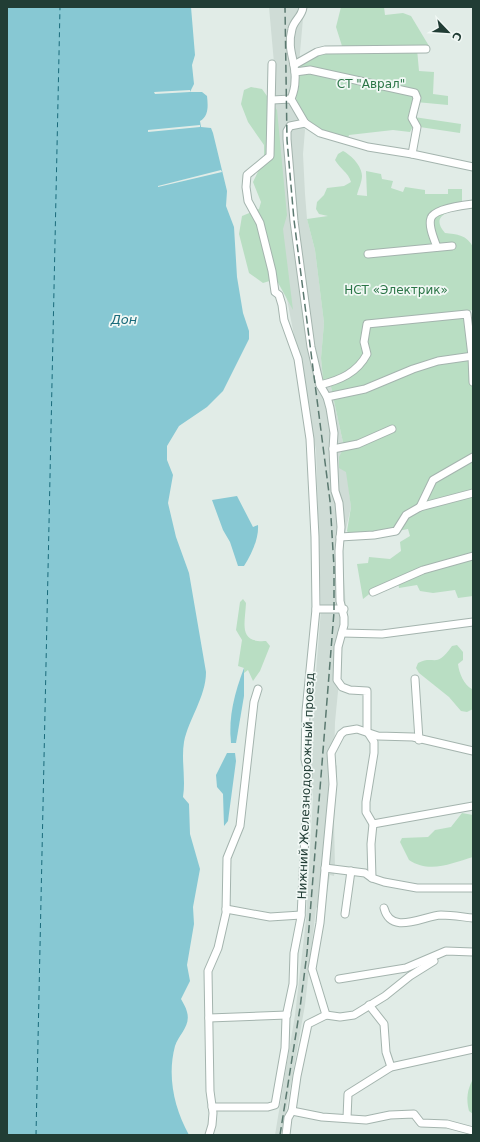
<svg xmlns="http://www.w3.org/2000/svg" width="480" height="1142" viewBox="0 0 480 1142" font-family="'DejaVu Sans',sans-serif">
  <style>
    .built { fill: #cfdcd6 }
    .green { fill: #b9dec3 }
    .water { fill: #87c8d3 }
    .pier { fill: #e1ece7 }
    .lines { fill: none; stroke-linecap: round; stroke-linejoin: round }
    .ferry { stroke: #196b7b; stroke-width: 1; stroke-dasharray: 5 4; stroke-linecap: butt }
    .minor-casing { stroke: #a4b4ae; stroke-width: 9 }
    .minor { stroke: #fff; stroke-width: 7 }
    .rail { stroke: #5b7970; stroke-width: 1.5; stroke-dasharray: 8 4; stroke-linecap: butt }
    .labels { text-anchor: middle; stroke-width: 3.5; stroke-linejoin: round; paint-order: stroke }
    .park-label { font-size: 12px; fill: #2a7546; stroke: #f1f8f5 }
    .street-label { font-size: 12px; fill: #213d35; stroke: #f1f8f5 }
    .water-label { font-size: 13px; font-style: italic; fill: #196b7b; stroke: #f1f8f5 }
  </style>
  <rect width="100%" height="100%" fill="#e1ece7"/>
  <path class="built" d="M269,7H304L296,98L305,130L303,154L305,194L307,219L315,250L324,323L321,358L323,379L331,387L344,447L351,507L342,547L346,610L335,722L334,763L337,766L334,821L335,869L334,876L330,875L326,898L316,908L305,1005L282,1135H275L295,1015L306,920L313,797L309,760L321,609L316,450L286,294L272,197L274,63Z"/>
  <g class="green">
    <path d="M341,7H384L385,15L403,13L411,16L429,46L428,48L417,49L419,71L434,72L433,94L448,96V105L416,102L414,117L461,124L460,133L413,126L410,132L393,130L349,135L348,138L328,133L302,120L296,98L300,59L317,48L342,46L336,27Z"/>
    <path d="M251,87L262,89L277,110L287,215L283,229L293,310L276,279L263,283L249,273L239,234L242,216L259,209L261,202L253,182L264,159V145L248,122L241,104L244,90Z"/>
    <path d="M343,151C351,155 362,166 362,176C362,182 358,190 357,195L367,196L366,171L381,174L382,179L393,181L391,188L403,192L405,187L425,190V194H448V189H462V208C449,211 430,216 445,233C457,234 467,235 473,247L472,310L467,312L473,400V596L458,598L455,590L433,593L420,591L417,585L399,588L398,581L373,591L363,599L357,564L368,563L369,557L390,559L401,551L400,542L410,536L408,529L377,535H350L347,531L351,507L346,472L339,468V457L344,447L331,387L323,379L321,358L324,323L315,250L307,219L328,216L319,214L316,209L317,202L324,195L327,188L344,186L351,182C348,172 340,169 335,160L338,154Z"/>
    <path d="M243,599L246,603C245,624 238,643 266,641L270,646L260,671L253,681L248,670L244,673V668L238,666L242,640L236,630L240,602Z"/>
    <path d="M457,645L463,652V660L458,664C459,673 464,685 472,689L473,686V709L467,712L461,711L449,697L419,673L416,668L418,663C435,654 435,670 452,646Z"/>
    <path d="M462,813L473,815V857C452,863 430,874 409,860L400,842L402,838L428,837L435,830L451,827Z"/>
    <path d="M473,1079V1114L469,1111C466,1099 467,1090 473,1079Z"/>
  </g>
  <g class="water">
    <path d="M7,7H191L195,55L192,65L194,84L190,92H202L207,96C208,105 209,116 200,121L201,127L211,128L213,133L227,191L226,206L234,227L237,277L243,313L249,331V339L223,391L207,407L179,426L167,446V460L173,475L168,503L176,537L189,573L206,672C206,697 189,718 184,742C181,760 186,779 183,797L189,804L190,834L200,869L193,907L194,924L187,965L190,981L181,999C183,1003 186,1007 187,1012C191,1026 179,1034 175,1046C167,1076 174,1108 189,1135H7Z"/>
    <path d="M237,496L253,527L258,525C259,539 251,555 244,566H238L230,542L223,530L212,500Z"/>
    <path d="M244,668V696L236,743H231C228,716 235,692 244,668Z"/>
    <path d="M227,753H235L236,761L228,821L224,826L223,794L217,787L216,775Z"/>
  </g>
  <g class="pier">
    <path d="M190,90V92L155,94L154,92Z"/>
    <path d="M200,125V127L148,132V130Z"/>
    <path d="M221,170L222,172L158,187V186Z"/>
  </g>
  <g class="lines">
    <path class="ferry" d="M36,1135L60,7"/>
    <g class="minor-casing">
      <g id="minor">
        <path d="M303,7C302,17 294,20 292,29C286,51 297,62 295,81C295,87 293,94 291,99L305,123L320,133L368,147L412,154L473,167"/>
        <path d="M294,65L317,52L325,50L426,49"/>
        <path d="M295,72L310,70L415,93L417,98L412,118L417,127L412,154"/>
        <path d="M272,100L291,99"/>
        <path d="M305,123L290,126L287,131V139L294,221L311,347L320,385L327,397L330,408L334,433L333,449L335,491L339,503L341,527L339,551L340,601L344,617V625L338,647L337,680L342,687L350,690L367,691V731L374,742V753L366,802V812L373,824L371,844L372,878"/>
        <path d="M437,247C434,239 428,226 431,218C434,209 464,205 473,204"/>
        <path d="M368,254L452,246"/>
        <path d="M320,385C340,380 357,373 367,354L364,342L367,324L467,314L472,356L473,382"/>
        <path d="M327,397L365,389L413,369L438,361L473,356"/>
        <path d="M333,449L358,444L392,429"/>
        <path d="M420,507L433,480L473,457"/>
        <path d="M340,537L374,535L396,531L406,515L420,507L473,493"/>
        <path d="M373,592L423,570L473,556"/>
        <path d="M316,609H344"/>
        <path d="M342,633L382,634L473,622"/>
        <path d="M415,679L419,740"/>
        <path d="M373,824L473,806"/>
        <path d="M325,868L365,873L372,878L384,882L417,888H473"/>
        <path d="M384,908C391,936 423,916 441,915C451,915 463,917 473,918"/>
        <path d="M226,909L270,917L301,915"/>
        <path d="M345,914L351,871"/>
        <path d="M339,979L406,968L446,951L473,952"/>
        <path d="M369,1005L384,1024L386,1052L391,1067"/>
        <path d="M326,1015L340,1017L354,1015L385,996L410,976L434,961"/>
        <path d="M209,1018L287,1015"/>
        <path d="M212,1107H268L275,1105L285,1048L286,1017L293,984L294,953L301,917L308,773L305,759L306,711L316,609L315,537L310,439L298,359L284,320L282,305L279,295L275,292L272,271L260,223L248,201L246,187L247,175L270,156L272,64"/>
        <path d="M292,1111L322,1117L366,1120L390,1115L414,1114L421,1123L447,1124L473,1131"/>
        <path d="M347,1118L348,1094L391,1067L473,1049"/>
        <path d="M209,1135L212,1125L213,1113L210,1091L208,971L218,948L226,913L227,858L240,826L254,702L258,689"/>
        <path d="M286,1135L288,1118L292,1111L297,1076L308,1024L326,1015L312,969L320,923L333,784L331,753L341,734L345,731L357,729L378,736L413,737L473,751"/>
      </g>
    </g>
    <use href="#minor" class="minor"/>
    <path class="rail" d="M280,1135L300,1008L307,953L334,612V567L330,501L294,220L287,140L285,7"/>
  </g>
  <g class="labels">
    <g class="park-label">
      <text x="371" y="88">СТ "Аврал"</text>
      <text x="396" y="294">НСТ «Электрик»</text>
    </g>
    <g class="street-label">
      <text transform="translate(306 786) rotate(-88)" y="4">Нижний Железнодорожный проезд</text>
    </g>
    <g class="water-label">
      <text x="124" y="324">Дон</text>
    </g>
  </g>
  <rect width="480" height="1142" fill="none" stroke="#213d35" stroke-width="16"/>
  <g transform="translate(448 32) rotate(115)" stroke="#f1f8f5" stroke-width="3" paint-order="stroke">
  <path d="M0-3L7 15L0 10L-7 15Z" fill="#213d35"/>
  <text y="-6" font-size="11" font-weight="bold" text-anchor="middle" fill="#213d35">С</text>
  </g>
</svg>
